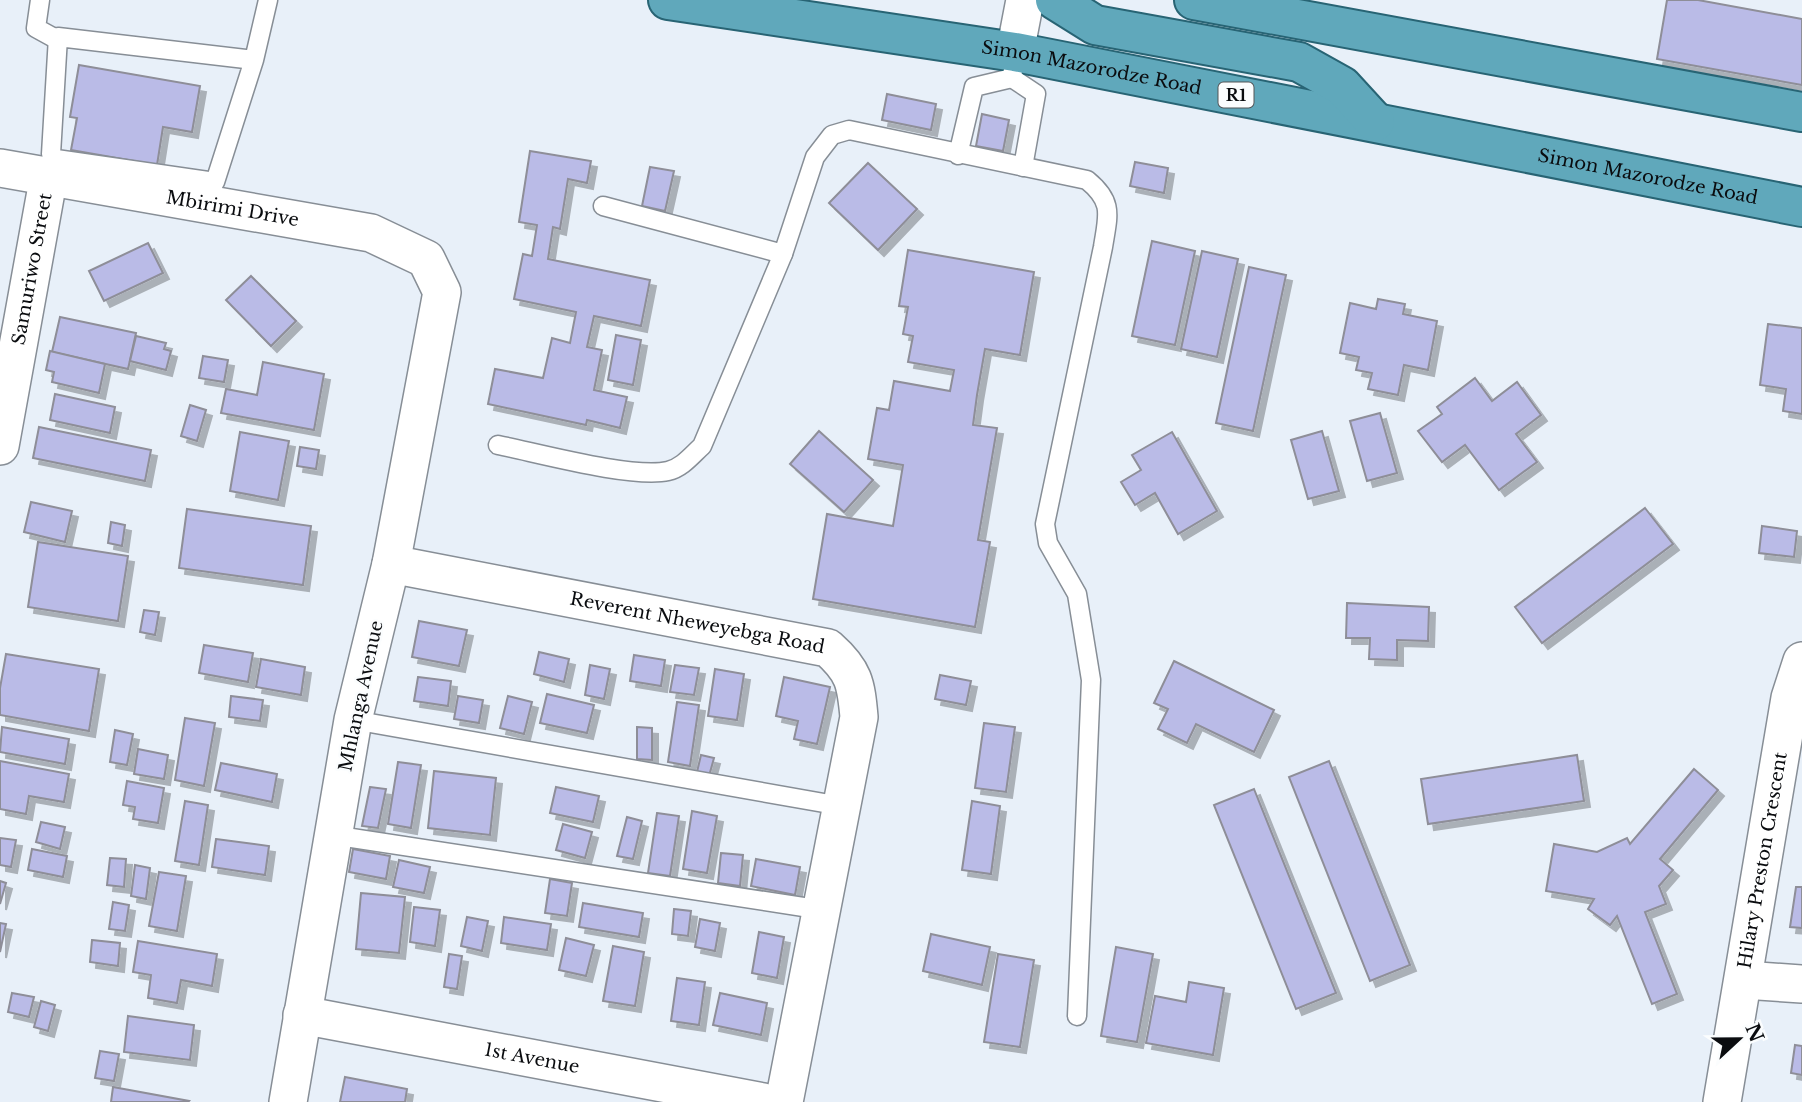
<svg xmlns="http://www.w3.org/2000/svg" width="1802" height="1102" viewBox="0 0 1802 1102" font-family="'Libre Baskerville',serif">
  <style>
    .building { fill: #babbe7; stroke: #8e8e98; stroke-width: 2; filter: url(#shadow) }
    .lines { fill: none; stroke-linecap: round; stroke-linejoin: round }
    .service-casing { stroke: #878e96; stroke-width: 21 }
    .minor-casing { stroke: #878e96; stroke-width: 40 }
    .trunk-casing { stroke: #286474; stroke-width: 42 }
    .service { stroke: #fff; stroke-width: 18 }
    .minor { stroke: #fff; stroke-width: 37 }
    .trunk { stroke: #60a8bb; stroke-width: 38 }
    .labels { text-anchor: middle; stroke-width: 5; stroke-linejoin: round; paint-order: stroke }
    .shield { fill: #fbfdfe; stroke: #525457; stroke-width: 2 }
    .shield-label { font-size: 16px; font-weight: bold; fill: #0a0c0f }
    .street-label { font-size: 18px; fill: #0a0c0f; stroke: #fbfdfe }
  </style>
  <defs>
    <filter id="shadow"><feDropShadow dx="6" dy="6" stdDeviation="0" flood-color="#0004"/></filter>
  </defs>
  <rect width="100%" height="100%" fill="#e8f0f9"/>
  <g class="building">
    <path d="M1667,0H1698L1802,19V85L1657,59Z"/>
    <path d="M79,65L200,86L192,132L163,127L157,165L71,150L77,118L70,117Z"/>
    <path d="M887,94L936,104L931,130L882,120Z"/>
    <path d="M982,114L1009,120L1003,151L976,146Z"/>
    <path d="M530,151L591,161L587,183L568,179L560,229L553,227L548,259L650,280L641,326L594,316L587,347L602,350L594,390L627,397L620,428L587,420L586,425L488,404L495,369L543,378L552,338L570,343L576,312L514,299L523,254L532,256L537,225L519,222Z"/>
    <path d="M1135,162L1168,168L1164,193L1130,186Z"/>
    <path d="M868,163L917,209L878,250L829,203Z"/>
    <path d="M650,167L674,171L665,211L642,206Z"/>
    <path d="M1152,241L1195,251L1175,345L1132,336Z"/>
    <path d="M148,243L163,273L104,301L89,271Z"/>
    <path d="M908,250L1034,272L1020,355L985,349L977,395L973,425L997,428L978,540L990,542L975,627L813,599L827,514L893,526L903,465L868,459L877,408L889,410L894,381L950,391L954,370L908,362L913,336L903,334L908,307L899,306Z"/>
    <path d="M1202,251L1238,259L1217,357L1181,349Z"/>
    <path d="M1249,267L1286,275L1253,431L1216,423Z"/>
    <path d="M251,276L296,321L271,346L226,300Z"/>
    <path d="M1378,299L1405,304L1403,314L1437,321L1428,370L1404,365L1398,395L1368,389L1372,373L1356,370L1359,357L1340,353L1350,303L1376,309Z"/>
    <path d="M60,317L136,333L128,369L52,352Z"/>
    <path d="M1768,324L1802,328V414L1783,411L1786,389L1760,385Z"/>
    <path d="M616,335L641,340L633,385L608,380Z"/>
    <path d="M136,336L166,343L164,349L171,351L166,370L130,361Z"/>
    <path d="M50,351L105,364L99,393L52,382L54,372L46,370Z"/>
    <path d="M203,356L228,360L224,382L199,378Z"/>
    <path d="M263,362L324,374L314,430L221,413L226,389L257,395Z"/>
    <path d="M1475,378L1492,401L1517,382L1541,415L1516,434L1537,462L1499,490L1465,445L1442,462L1418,431L1442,414L1437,407Z"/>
    <path d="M55,394L115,407L110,433L50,420Z"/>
    <path d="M190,405L206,410L197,441L181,436Z"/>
    <path d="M1380,413L1397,473L1367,481L1350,421Z"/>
    <path d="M39,427L151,450L145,481L33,458Z"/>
    <path d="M819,431L873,480L844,512L790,464Z"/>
    <path d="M1322,431L1339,491L1308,499L1291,440Z"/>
    <path d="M240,432L289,441L278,500L230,491Z"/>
    <path d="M1172,432L1217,511L1178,534L1155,493L1135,505L1121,482L1141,470L1132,455Z"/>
    <path d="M300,447L319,450L316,469L297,466Z"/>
    <path d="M31,502L72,511L65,542L24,532Z"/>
    <path d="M1645,508L1673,544L1542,643L1515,607Z"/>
    <path d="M187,509L311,526L303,585L179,568Z"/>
    <path d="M111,522L125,525L122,546L108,543Z"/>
    <path d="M1762,526L1797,531L1794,557L1759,553Z"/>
    <path d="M38,542L128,556L118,621L28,607Z"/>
    <path d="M1347,603L1429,607L1428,641L1397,640V660L1369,659L1370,638H1346Z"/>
    <path d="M144,610L159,612L155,635L140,632Z"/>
    <path d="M419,621L467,630L459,666L412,657Z"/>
    <path d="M204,645L253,653L248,682L199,673Z"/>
    <path d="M539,652L569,659L564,682L534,674Z"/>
    <path d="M6,654L99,669L89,731L0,715V688Z"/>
    <path d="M634,655L665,660L661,686L630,681Z"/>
    <path d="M261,659L305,667L301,695L256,687Z"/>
    <path d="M1174,661L1274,710L1254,752L1196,724L1187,743L1158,729L1168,709L1154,703Z"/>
    <path d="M590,665L610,669L604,699L585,695Z"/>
    <path d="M675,665L699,668L694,695L670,692Z"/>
    <path d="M715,669L744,674L737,720L708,716Z"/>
    <path d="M940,675L971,681L966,705L935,699Z"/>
    <path d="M418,677L451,681L448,706L414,701Z"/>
    <path d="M784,677L830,687L817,744L794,739L798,721L776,716Z"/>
    <path d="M547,694L594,705L587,733L540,723Z"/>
    <path d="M231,696L263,700L260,721L229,717Z"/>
    <path d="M458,696L483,700L479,723L454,719Z"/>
    <path d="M508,696L532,702L524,734L500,728Z"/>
    <path d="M677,702L699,705L690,766L668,762Z"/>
    <path d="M185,718L215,723L204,786L175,780Z"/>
    <path d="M984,723L1015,727L1006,792L975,788Z"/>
    <path d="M2,727L69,739L65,764L0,752Z"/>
    <path d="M637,727L652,728V760L637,759Z"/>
    <path d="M115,730L133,734L127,765L110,762Z"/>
    <path d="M138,749L168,755L164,779L134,774Z"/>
    <path d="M701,755L714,758L709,776L697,772Z"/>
    <path d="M1577,755L1584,801L1428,824L1421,779Z"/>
    <path d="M0,761L69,774L64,802L29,796L26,814L0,809Z"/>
    <path d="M1329,761L1410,965L1370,981L1289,777Z"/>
    <path d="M398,762L421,765L411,828L388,824Z"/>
    <path d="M221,763L277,774L272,802L215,790Z"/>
    <path d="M1694,769L1718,790L1660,859L1673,870L1659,886L1666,904L1645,912L1677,994L1652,1004L1617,916L1610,925L1588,909L1594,899L1546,891L1554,844L1597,852L1627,838L1630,844Z"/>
    <path d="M434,771L496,778L490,835L428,828Z"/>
    <path d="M127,781L164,788L158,823L133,819L135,807L123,805Z"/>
    <path d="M370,787L386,789L378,828L362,826Z"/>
    <path d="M556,787L599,796L593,822L550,813Z"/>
    <path d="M1254,789L1336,993L1296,1009L1214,805Z"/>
    <path d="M185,801L208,805L199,865L175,861Z"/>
    <path d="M972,801L1000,806L991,874L962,870Z"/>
    <path d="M692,811L717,816L707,873L683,869Z"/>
    <path d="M657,813L679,816L670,876L648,873Z"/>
    <path d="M627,817L642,821L633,859L617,856Z"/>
    <path d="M41,822L65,827L60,849L36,842Z"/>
    <path d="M563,824L592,832L585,858L556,850Z"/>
    <path d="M0,838L16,840L11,867L0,865Z"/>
    <path d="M216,839L269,846L265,875L212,867Z"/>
    <path d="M32,849L67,856L63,877L28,870Z"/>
    <path d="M353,849L390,856L386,879L349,872Z"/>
    <path d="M721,853L743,855L740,886L718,883Z"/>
    <path d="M110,858L126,859L124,887L107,885Z"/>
    <path d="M756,859L800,867L795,895L751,886Z"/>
    <path d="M399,860L430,867L424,893L393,887Z"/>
    <path d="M135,865L150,868L146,899L131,896Z"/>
    <path d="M159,872L186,876L177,931L149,926Z"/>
    <path d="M550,879L572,883L567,916L545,913Z"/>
    <path d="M0,881L6,883L0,904Z"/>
    <path d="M1796,887H1802V928L1790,927Z"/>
    <path d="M361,893L405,897L399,953L356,949Z"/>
    <path d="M113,902L129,905L125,931L109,929Z"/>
    <path d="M583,903L643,913L639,937L579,927Z"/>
    <path d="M414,907L440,910L435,946L410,942Z"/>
    <path d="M674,909L691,911L688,936L672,934Z"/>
    <path d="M467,917L488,921L482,951L461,946Z"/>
    <path d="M504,917L551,924L547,950L501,943Z"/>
    <path d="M700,919L720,923L715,951L695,947Z"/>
    <path d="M0,923L6,924L0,952Z"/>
    <path d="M759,932L784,937L777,978L752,973Z"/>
    <path d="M931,934L990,947L982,985L923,971Z"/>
    <path d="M566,938L594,945L586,976L559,970Z"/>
    <path d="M92,940L120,943L118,966L90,962Z"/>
    <path d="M138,941L217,954L212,986L181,980L177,1003L148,998L151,975L133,972Z"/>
    <path d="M613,946L644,952L635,1006L603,1001Z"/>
    <path d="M1116,947L1153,954L1137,1042L1101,1036Z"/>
    <path d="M449,954L462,956L457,989L444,987Z"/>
    <path d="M998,954L1034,960L1020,1047L984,1042Z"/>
    <path d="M677,978L705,982L699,1025L671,1021Z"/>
    <path d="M1189,982L1224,988L1213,1055L1146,1043L1155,996L1186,1002Z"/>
    <path d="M12,993L34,997L29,1017L8,1012Z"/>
    <path d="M720,993L767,1003L761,1035L713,1025Z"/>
    <path d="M41,1001L55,1005L48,1031L34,1027Z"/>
    <path d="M128,1016L194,1025L190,1060L124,1052Z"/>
    <path d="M1795,1045L1802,1046V1075L1791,1073Z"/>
    <path d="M100,1051L119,1054L114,1081L95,1078Z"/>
    <path d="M345,1077L407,1089L405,1102H340Z"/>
    <path d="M113,1087L189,1101L188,1102H111Z"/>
  </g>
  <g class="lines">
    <g class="service-casing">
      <g id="service">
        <path d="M40,0L36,28L56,39"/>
        <path d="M254,60L58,37L51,154L56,159L215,182L254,60L268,0"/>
        <path d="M1012,78L1036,94L1023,167"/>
        <path d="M958,155L974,87L1012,78L1015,52"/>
        <path d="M603,206L783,254"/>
        <path d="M498,445C538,453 633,479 668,471C682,468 692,455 702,446L783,254L815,157L832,135L849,130L1087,180C1114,202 1108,215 1103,247L1045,524L1048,543L1077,594L1091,680L1077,1016"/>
        <path d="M353,720L841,806"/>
        <path d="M332,835L823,910"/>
      </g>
    </g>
    <g class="minor-casing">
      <g id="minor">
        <path d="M1015,52L1025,0"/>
        <path id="s1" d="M0,168L371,233L426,259L442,292L391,564L353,720L288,1102"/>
        <path id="s2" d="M0,446L49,175"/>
        <path id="s3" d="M391,564L828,648C854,671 856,683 859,717L784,1102"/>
        <path d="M1744,980L1802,984"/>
        <path id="s4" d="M302,1015L763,1102"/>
        <path id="s5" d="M1722,1102L1790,698L1802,661"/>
      </g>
    </g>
    <g class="trunk-casing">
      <g id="trunk">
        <path id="s6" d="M668,0L1015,52L1802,207"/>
        <path d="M1055,0L1095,25L1299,62L1342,86L1375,122"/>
        <path d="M1194,0L1802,112"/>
      </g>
    </g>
    <use href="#service" class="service"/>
    <use href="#minor" class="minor"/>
    <use href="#trunk" class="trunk"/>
  </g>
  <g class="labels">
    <rect class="shield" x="1218.5" y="82.5" width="35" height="25" rx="5"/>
    <g class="shield-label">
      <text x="1236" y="101">R1</text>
    </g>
    <g class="street-label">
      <text dy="6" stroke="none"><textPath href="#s6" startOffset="429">Simon Mazorodze Road</textPath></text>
      <text dy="6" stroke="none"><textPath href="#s6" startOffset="996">Simon Mazorodze Road</textPath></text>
      <text dy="6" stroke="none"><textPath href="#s1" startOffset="236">Mbirimi Drive</textPath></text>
      <text dy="6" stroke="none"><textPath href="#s2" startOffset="180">Samuriwo Street</textPath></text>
      <text dy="6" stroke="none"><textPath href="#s3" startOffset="312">Reverent Nheweyebga Road</textPath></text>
      <text transform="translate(361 696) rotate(-78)" y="6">Mhlanga Avenue</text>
      <text dy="6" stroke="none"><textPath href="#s5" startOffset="245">Hilary Preston Crescent</textPath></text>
      <text dy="6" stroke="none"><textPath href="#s4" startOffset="234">1st Avenue</textPath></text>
    </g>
  </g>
  <g transform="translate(1739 1039) rotate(68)" stroke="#fbfdfe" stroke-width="5" paint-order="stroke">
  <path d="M0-5L12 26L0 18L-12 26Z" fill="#0a0c0f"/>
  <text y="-10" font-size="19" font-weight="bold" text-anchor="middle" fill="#0a0c0f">N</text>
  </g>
</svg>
